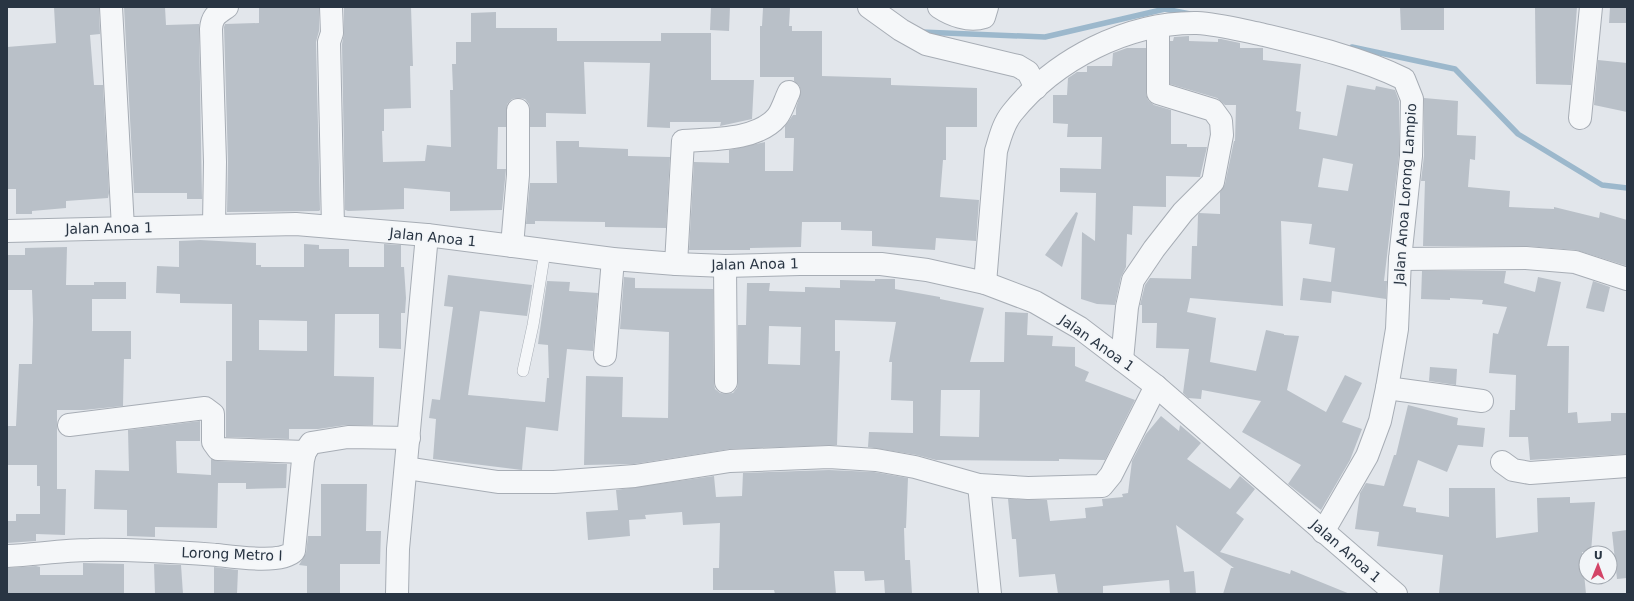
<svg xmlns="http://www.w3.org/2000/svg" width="1634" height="601" viewBox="0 0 1634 601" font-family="'DejaVu Sans',sans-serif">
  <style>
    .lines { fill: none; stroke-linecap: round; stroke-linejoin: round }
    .stream { stroke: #9cb8cc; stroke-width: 5.5 }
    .building { fill: #b9c0c8; fill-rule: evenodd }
    .lane-casing { stroke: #a7adb5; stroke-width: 12 }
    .street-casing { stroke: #a7adb5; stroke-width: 24 }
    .lane { stroke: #f5f7f9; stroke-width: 11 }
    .street { stroke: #f5f7f9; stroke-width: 22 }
    .labels { text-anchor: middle; stroke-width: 3.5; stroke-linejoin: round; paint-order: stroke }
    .street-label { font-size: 14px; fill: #293543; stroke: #f2f5f8 }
  </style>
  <rect width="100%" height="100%" fill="#e2e6eb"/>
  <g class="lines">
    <g class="stream">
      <path d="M921,32L1045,37L1165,9L1190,14"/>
      <path d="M1352,47L1455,69L1518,134L1602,185L1627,188"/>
    </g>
  </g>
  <g class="building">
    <path d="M54,7H99L100,34L90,35L94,85H103L109,193L108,198L66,201V208L32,211V214H16V189H7V47L56,43Z"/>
    <path d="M124,7H165L166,25L199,24L202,199H187V193H134Z"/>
    <path d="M259,7H319V31L316,42L320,210L319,211L227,212L228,162L224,27L225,24L259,23Z"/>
    <path d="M344,7H411L413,66H410L411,108L384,109V131H382L383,162L425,161L427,145L451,147L450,90H453L452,64H456V42H471V13L496,12V28H557V41H661V33H711V80H754L752,119L720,126L721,122H670V128L647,127L650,63L584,62L586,114L546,113V127H530V110L529,104L525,99L518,98L512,99L507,104L506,127H498L497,169H506L502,210L450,211V192L404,188V209L348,211L345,210L342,44L344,33Z"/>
    <path d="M711,7H730L729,31L710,30Z"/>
    <path d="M1400,7H1444V30H1401Z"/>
    <path d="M1535,7H1577L1571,85L1536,84Z"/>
    <path d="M1610,7H1627V23H1609Z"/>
    <path d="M763,8H790L789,26H792V31H822V76L891,78V85L977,88V127H946V160H943L940,197L979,200L976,241L936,238L935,250L872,246V231L841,230V222H802L801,247L750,248V250H689L694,162L729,163V150L765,142V171H793L794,138H785V126L793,115H796V108L801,91L799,85L794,81V77H760V26H762Z"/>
    <path d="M1189,36V41L1218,42V39H1221L1240,43V48H1263V60L1301,64L1296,111L1301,112L1299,129L1337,136L1347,85L1375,90L1376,86L1395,90L1399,101V155L1384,281H1387L1386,299L1332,291L1331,303L1300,300L1303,278L1331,282L1335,248L1309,244L1312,224L1281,221L1283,306L1190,298L1187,312L1216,318L1210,362L1256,371L1266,330L1284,334V335L1299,336L1287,390L1326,412L1345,375L1362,383L1342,422L1362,429L1350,460L1321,510L1288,484L1301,465L1242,432L1261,401L1202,390L1201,399L1188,398L1183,393L1189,349L1156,348L1157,323H1142V305H1140L1145,285L1150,278L1191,279L1192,246H1197L1198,215L1199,213L1220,214V192L1225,184L1234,141H1235L1236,105H1225L1217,98L1170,84V41H1173L1174,37ZM1323,158L1353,164L1348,191L1318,187Z"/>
    <path d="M1127,48H1146V93L1148,100L1154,105L1171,110V144H1187V147H1207L1200,177L1166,176V207L1133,206L1132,235L1127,234L1126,267L1121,277L1115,305L1097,304L1081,299L1082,232L1095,241L1096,193L1060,192V168L1101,169L1102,137H1067L1068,124L1053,123V95H1067L1068,78L1077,72H1087V66H1112L1113,53Z"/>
    <path d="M1598,60L1627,63V112L1594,105Z"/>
    <path d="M1424,98L1458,101L1457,135L1476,136L1475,160L1470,159L1468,187L1510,191L1509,207L1554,209V207L1599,218L1600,212L1627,220V266L1576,250L1526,246H1423L1425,181H1421L1424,156Z"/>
    <path d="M556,141H579V147L628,149V156L670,157L666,228L605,227V222L535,221V224H526L530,183H557Z"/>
    <path d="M1076,212L1078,213L1062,267L1045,255Z"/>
    <path d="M200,240L256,243V265H261V267H304V244L319,245V249H349V267H384V244L401,245V267H404L406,298L405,313H401V349L379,348V314H335L334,376L374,377L373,425H346L318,429H289V439L226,437V361H232V304L180,303V294L156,293L157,266L179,267V241ZM259,320L307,321V351L259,350Z"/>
    <path d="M67,247L66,285H94V282H126V299H92V331H131V359H124L123,406L84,410H57V489H66L65,535L36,534V541L7,543V521H16V514H40V486H37V465H7V426H16L19,364H32L33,320L32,290H7V255H25V248Z"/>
    <path d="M1422,271H1506L1504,283L1535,292L1538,277L1561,282L1547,346H1569L1568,413L1577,412L1578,423L1611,421V413H1627V454L1530,460L1528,437H1509L1510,410H1515L1516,375L1489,373L1493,333L1498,334L1507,307L1482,304L1483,300L1450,298V300L1421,299Z"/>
    <path d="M448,275L532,285L527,316L480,311L468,395L545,402L547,378H549L548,345L538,344L547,281L570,282L569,291L598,293L593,351L567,349L558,431L526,427L522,470L433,459L436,419L429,418L432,399L440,400L453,307L444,306Z"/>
    <path d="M624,277L635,278V288L713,289L714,382L715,389L720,393L726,394L733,393L737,388L738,382V325H746L747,283H770L769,291L805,292V287L840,288V280L875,281V279H895V289L940,297V299L984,308L970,362H1004L1005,312L1028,313L1027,335L1053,336L1052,346L1075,347V366L1089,372L1085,381L1135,400L1105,460L1059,459V461L936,460L917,455L868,447L869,432L913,433V401L891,400L892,362H889L896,322L835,320V351H840L837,445L730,449L634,464L584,465L586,376L623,377L622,417L668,418L669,332L620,329ZM769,326L801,327L800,365L768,364ZM941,390H980L979,437L940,436Z"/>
    <path d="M1593,281L1610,287L1604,312L1586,308Z"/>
    <path d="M1430,367L1457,369L1456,385L1429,381Z"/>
    <path d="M1408,405L1458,418L1457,425L1485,428L1483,447L1458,445L1447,472L1418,460L1403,506L1416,508V512L1449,517V488H1495L1496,538L1538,532L1537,498L1570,497V503L1595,502L1591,552H1582L1586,594L1439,593L1443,555L1377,546L1379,532L1355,529L1360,493L1366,483L1384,486L1394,455H1396Z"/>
    <path d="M1161,416L1179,431L1180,425L1201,443L1187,459L1230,489L1240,476L1255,489L1236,513L1244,519L1220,552L1290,574L1291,570L1350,594H1223L1231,568H1234L1176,525L1184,572L1194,571L1196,594H1170L1169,580L1103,586V594H1058L1055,574L1019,577L1016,539H1012L1008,499L1047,500L1050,521L1086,518L1085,508L1103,506L1102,499L1123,497L1122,494L1128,493L1132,461L1146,434Z"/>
    <path d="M200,421V441H176L177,473L211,475V459L218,461L287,464L286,488L246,489V483H218L217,528L155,527V537L127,536V510L94,509L95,470L129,471L128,430Z"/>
    <path d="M829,470L874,472L908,478L906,528H904L905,560H910L912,594H885L884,580L865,581L864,571H834L836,594H775L774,590H713V568H719L720,523L683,525L682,512L645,515L646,519L629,520L630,536L588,540L586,512L618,510L616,490L714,476L716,497L742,496L743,473Z"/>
    <path d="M321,484H367L366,531H381L380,564H340V594H307V566L299,565L306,553L308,536H321Z"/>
    <path d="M1627,530V578L1617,579L1612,532Z"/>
    <path d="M83,563L124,564V594H7V568L36,566L40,567V575H83Z"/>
    <path d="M154,564L181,565L183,594H155Z"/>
    <path d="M214,567L238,570L237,594H214Z"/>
  </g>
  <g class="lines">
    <g class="lane-casing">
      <path id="lane" d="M523,371L533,325L545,251"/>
    </g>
    <g class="street-casing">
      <g id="street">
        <path d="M111,7L123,228"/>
        <path d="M331,7L332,33L329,42L333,227"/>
        <path d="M869,7L901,30L926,44L1018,66L1028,72L1036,88"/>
        <path d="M939,7C951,15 969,22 984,17L987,7"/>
        <path d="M1580,118L1591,7"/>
        <path d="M214,225L215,162L211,29C212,16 217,14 227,7"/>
        <path d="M7,231L296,224L427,235L613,259L676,264L725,266L800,264H881L927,270L985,283L1035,302L1080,328L1156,386L1396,594"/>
        <path d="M512,246L518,175V110"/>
        <path d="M1400,259L1526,258L1575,262L1627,279"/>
        <path d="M676,264L683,141C711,139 757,141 777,117C782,111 785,100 789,92"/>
        <path d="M725,266L726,382"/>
        <path d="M985,283L996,151C1000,138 1003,124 1012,113C1055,59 1128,22 1197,23C1218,24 1240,30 1260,34C1306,45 1362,58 1404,79L1412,99L1411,156L1400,259L1397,329L1387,388L1380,421L1367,456L1323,532"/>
        <path d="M605,355L613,259"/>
        <path d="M1122,360L1127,307L1133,280L1154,249L1183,212L1213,182L1222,135L1221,121L1213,110L1158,93V27"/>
        <path d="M1387,388L1482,401"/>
        <path d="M69,425L205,408L213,414V442L218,449L305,452"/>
        <path d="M1502,462L1513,470L1530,473L1627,466"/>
        <path d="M406,468L498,482H554L635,476L730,461L829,457L876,460L915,467L979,485L1028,488L1102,486L1111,475L1156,386"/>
        <path d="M979,485L990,594"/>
        <path d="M7,556C34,555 62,550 89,550C132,549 174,552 217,555C235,557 282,564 294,551L303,460L305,452L311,443L348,437L409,438"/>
        <path d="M397,594L398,549L427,235"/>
      </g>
    </g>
    <use href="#lane" class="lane"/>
    <use href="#street" class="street"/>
  </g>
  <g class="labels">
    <g class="street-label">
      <text transform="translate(1405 194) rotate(-86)" y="5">Jalan Anoa Lorong Lampio</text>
      <text transform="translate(109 228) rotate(-1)" y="5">Jalan Anoa 1</text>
      <text transform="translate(433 237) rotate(6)" y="5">Jalan Anoa 1</text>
      <text transform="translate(755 264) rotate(-1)" y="5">Jalan Anoa 1</text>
      <text transform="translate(1097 343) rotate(35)" y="5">Jalan Anoa 1</text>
      <text transform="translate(1346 551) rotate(41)" y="5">Jalan Anoa 1</text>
      <text transform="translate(232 554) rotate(2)" y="5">Lorong Metro I</text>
    </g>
  </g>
  <rect width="1634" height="601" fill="none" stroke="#293543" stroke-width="16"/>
  <g transform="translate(1598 565) rotate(1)"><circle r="19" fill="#f2f5f8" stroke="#a2a8b0"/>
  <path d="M0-3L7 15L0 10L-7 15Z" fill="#d34467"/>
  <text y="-6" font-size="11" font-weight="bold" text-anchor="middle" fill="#293543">U</text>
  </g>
</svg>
